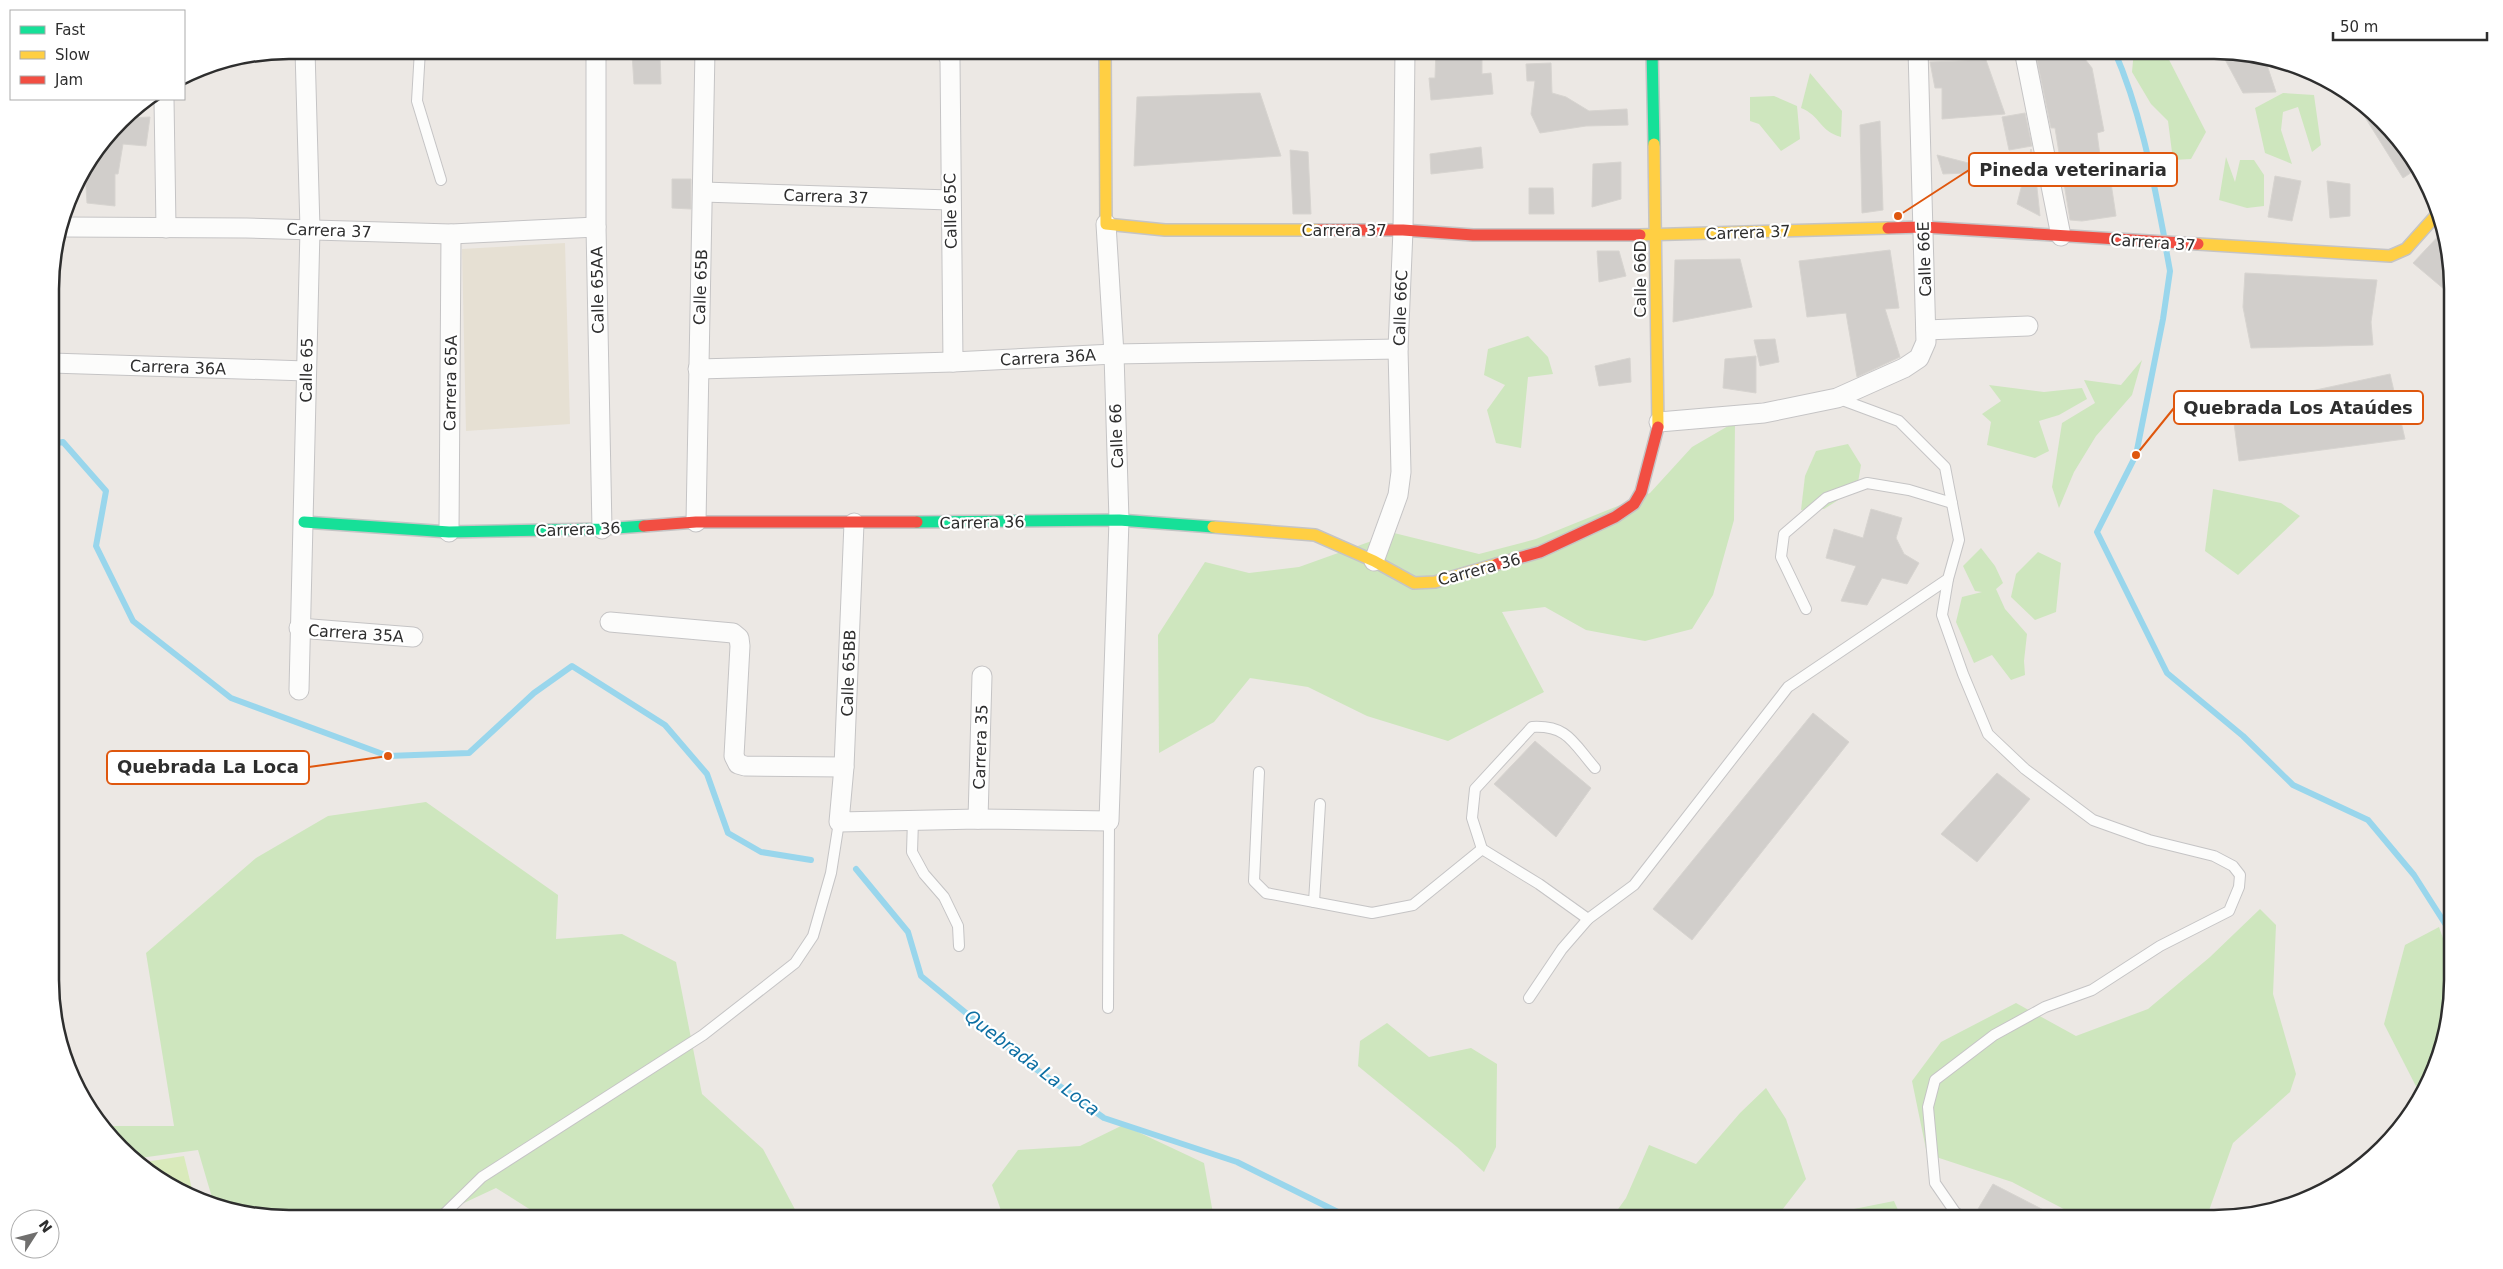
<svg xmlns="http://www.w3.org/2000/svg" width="2503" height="1269" viewBox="0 0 2503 1269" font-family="'DejaVu Sans',sans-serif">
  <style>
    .education { fill: #e6e0d3 }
    .green { fill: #cee6be }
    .pitch { fill: #d9eabb }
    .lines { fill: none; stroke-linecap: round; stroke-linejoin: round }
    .stream { stroke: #99d6ec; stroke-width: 6 }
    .building { fill: #d1cecb; stroke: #d7d4d0 }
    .lane-casing { stroke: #c5c4c5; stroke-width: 12 }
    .street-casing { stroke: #c5c4c5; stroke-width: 21 }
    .fast-casing { stroke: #c5c4c5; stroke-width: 14 }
    .slow-casing { stroke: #c5c4c5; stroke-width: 14 }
    .jam-casing { stroke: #c5c4c5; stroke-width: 14 }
    .lane { stroke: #fcfcfb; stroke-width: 10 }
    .street { stroke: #fcfcfb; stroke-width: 19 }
    .fast { stroke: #16e098; stroke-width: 11 }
    .slow { stroke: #ffcf43; stroke-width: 11 }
    .jam { stroke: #f24e42; stroke-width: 11 }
    .labels { text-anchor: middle; stroke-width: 4.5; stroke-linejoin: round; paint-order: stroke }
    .street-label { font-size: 16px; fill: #2e2e2e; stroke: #fff }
    .water-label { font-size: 18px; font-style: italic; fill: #0d6fa3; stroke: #fff }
    .rim { fill: none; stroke: #2e2e2e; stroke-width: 2.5 }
    .leader { fill: none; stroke: #df570e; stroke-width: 2 }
    .callout-dot { fill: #df570e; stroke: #fff; stroke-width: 2 }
    .callout { fill: #fff; stroke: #df570e; stroke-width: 2 }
    .callout-label { font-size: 18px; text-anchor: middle; font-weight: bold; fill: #2e2e2e }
  </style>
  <rect width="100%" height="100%" fill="#ece8e4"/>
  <path class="education" d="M565,243L570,424L466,431L462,249Z"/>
  <g class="green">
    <path d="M2134,50H2164L2206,132L2191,159L2173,160L2168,121L2151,104L2132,72Z"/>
    <path d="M1810,73L1842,111L1841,137C1819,131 1821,116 1801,108Z"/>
    <path d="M2283,93L2314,95L2321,145L2312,152L2298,107L2283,112L2281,130L2292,164L2265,153L2255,108Z"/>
    <path d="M1774,96L1797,106L1800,139L1781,151L1759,124L1750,121V97Z"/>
    <path d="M2226,157L2235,182L2240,160H2254L2264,175V206L2247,208L2219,200Z"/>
    <path d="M1528,336L1548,357L1553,374L1528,377L1521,448L1496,443L1487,410L1505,385L1484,375L1488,349Z"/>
    <path d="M2142,360L2132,395L2096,436L2074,472L2059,508L2052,487L2062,423L2095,403L2084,380L2121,385Z"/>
    <path d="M1989,385L2044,392L2082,388L2087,399L2059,415L2039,421L2049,451L2035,458L1987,445L1991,422L1982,414L2001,401Z"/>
    <path d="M1735,422L1734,520L1713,595L1692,629L1645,641L1586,630L1545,607L1502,612L1544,692L1448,741L1367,716L1308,687L1250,678L1214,722L1159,753L1158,635L1205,562L1249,573L1299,567L1394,533L1479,554L1536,539L1650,493L1692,447Z"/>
    <path d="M1848,444L1861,465L1857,488L1824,509L1801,510L1805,476L1816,451Z"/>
    <path d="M2213,489L2281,503L2300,516L2238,575L2205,551Z"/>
    <path d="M1981,548L1995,566L2003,583L1996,589L2005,609L2027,634L2024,661L2025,675L2011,680L1992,655L1974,663L1956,622L1962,597L1982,592L1975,591L1963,566Z"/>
    <path d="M2038,552L2061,563L2056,612L2035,620L2011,597L2016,574Z"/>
    <path d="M426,802L558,895L556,939L622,934L676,962L702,1094L763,1149L800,1219H545L496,1188L436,1216L433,1219H289L213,1201L198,1150L140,1158L100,1126H174L146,953L256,858L328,816Z"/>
    <path d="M2260,909L2276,925L2273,994L2296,1074L2290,1092L2233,1143L2206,1219H2083L2012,1182L1927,1154L1912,1081L1941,1042L2016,1003L2076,1036L2148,1009L2210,957Z"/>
    <path d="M2439,927L2453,966V980L2428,1085L2421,1096L2384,1024L2405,945Z"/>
    <path d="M1387,1023L1429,1057L1471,1048L1497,1064L1496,1147L1484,1172L1457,1147L1358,1066L1360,1041Z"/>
    <path d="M1766,1088L1786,1119L1806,1179L1775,1219H1611L1626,1198L1649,1145L1696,1164L1740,1113Z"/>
    <path d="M1123,1125L1204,1163L1214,1219H1004L992,1185L1018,1150L1080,1146Z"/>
    <path d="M1894,1201L1902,1219H1836L1854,1209Z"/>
  </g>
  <path class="pitch" d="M184,1156L194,1197L184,1194L145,1162Z"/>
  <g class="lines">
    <g class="stream">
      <path d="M2114,50C2140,109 2152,173 2164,236"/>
      <path d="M2166,249L2170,271L2163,319L2136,455L2097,532L2167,673L2243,736L2293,785L2368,820L2414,875L2453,936"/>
      <path d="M51,444L63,442L106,491L96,546L133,621L231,698L388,756L469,753L534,693L572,666L665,725L707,774L728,833L761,852L811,860"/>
      <path d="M856,869L908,932L921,976L1022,1059L1104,1118L1237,1162L1352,1219"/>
    </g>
  </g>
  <g class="building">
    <path d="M1436,50H1482V74L1491,73L1493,94L1431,100L1429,78H1435Z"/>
    <path d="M2035,50H2078L2092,68L2104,131L2097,133L2102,171L2109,170L2116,216L2082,221L2070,220L2055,128H2051Z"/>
    <path d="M2221,52L2266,62L2276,92L2243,93Z"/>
    <path d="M632,54L660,55L661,84H634Z"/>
    <path d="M1986,60L2005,114L1942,119V88H1935L1930,62Z"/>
    <path d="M1551,63L1552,93L1566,97L1589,111L1627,109L1628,125L1586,126L1540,133L1531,114L1535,81H1527L1526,64Z"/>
    <path d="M1260,93L1281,156L1134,166L1137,97Z"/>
    <path d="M2366,112L2404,144L2418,168L2403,178L2363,114Z"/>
    <path d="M128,113L127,118L150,117L146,146L123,144L118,174H115V206L87,203L85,170Z"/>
    <path d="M2025,113L2032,146L2009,150L2002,117Z"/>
    <path d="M1880,121L1883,210L1862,213L1860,125Z"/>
    <path d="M1481,147L1483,168L1431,174L1430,154Z"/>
    <path d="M2031,149L2034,160L2040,216L2017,204Z"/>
    <path d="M1290,150L1308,152L1311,214H1293Z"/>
    <path d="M1937,155L1988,168V172L1943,174Z"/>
    <path d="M1621,162V199L1592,207L1593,164Z"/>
    <path d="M2275,176L2301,181L2292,221L2268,217Z"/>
    <path d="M672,179H691V209L672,208Z"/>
    <path d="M2327,181L2350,184V216L2330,218Z"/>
    <path d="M1529,188H1553L1554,214H1529Z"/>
    <path d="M2444,230L2451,258V295L2413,263Z"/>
    <path d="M1890,250L1899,308L1885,309L1900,357L1857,377L1846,313L1807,317L1799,261Z"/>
    <path d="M1597,251H1619L1626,276L1599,282Z"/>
    <path d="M1740,259L1752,307L1673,322L1675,260Z"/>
    <path d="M2245,273L2377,280L2371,322L2373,345L2251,348L2243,307Z"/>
    <path d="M1775,339L1779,362L1760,366L1754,340Z"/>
    <path d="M1756,356V393L1723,388L1725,359Z"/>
    <path d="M1630,358L1631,382L1599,386L1595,366Z"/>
    <path d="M2390,374L2405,439L2239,461L2232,408Z"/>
    <path d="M1871,509L1902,518L1896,538L1904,554L1919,563L1907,584L1882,578L1867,605L1841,601L1856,566L1826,558L1834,529L1863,538Z"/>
    <path d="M1813,713L1849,742L1692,940L1653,909Z"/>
    <path d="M1535,741L1591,788L1556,837L1494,784Z"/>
    <path d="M1997,773L2030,799L1977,862L1941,834Z"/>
    <path d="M1993,1184L2061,1219H1972Z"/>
  </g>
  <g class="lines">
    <g class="lane-casing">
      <g id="lane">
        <path d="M420,50L417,101L441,180"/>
        <path d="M1948,579L1942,615L1963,674L1988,734L2025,769L2093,820L2149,840L2214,856L2233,866L2240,875L2239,887L2229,911L2160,946L2092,990L2045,1007L1994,1035L1935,1080L1928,1107L1935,1183L1955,1212L1965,1219"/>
        <path d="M1806,609L1781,557L1784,534L1826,498L1867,483L1909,490L1952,503"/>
        <path d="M1259,772L1254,881L1266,893L1372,913L1413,905L1482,849L1539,884L1588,919"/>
        <path d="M913,820L912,852L924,874L944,897L958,926L959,946"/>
        <path d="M1482,849L1472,818L1475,789L1532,727C1568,725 1573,743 1595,768"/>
        <path d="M1314,902L1320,804"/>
        <path d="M1529,998L1562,949L1588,919L1634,885L1788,687L1948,579L1959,540L1945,467L1899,421L1837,398"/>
        <path d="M1108,1008L1109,821"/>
        <path d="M439,1219L482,1177L703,1035L795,963L813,936L831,873L839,822"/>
      </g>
    </g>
    <g class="street-casing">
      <g id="street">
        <path d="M596,50V227L602,529"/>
        <path d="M946,50L950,60L953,362"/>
        <path d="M2024,50L2061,236"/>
        <path d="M164,99L166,228"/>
        <path d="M703,192L950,200"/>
        <path d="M63,227L246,228L451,234L596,227"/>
        <path d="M1926,330L2028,326"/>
        <path d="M51,363L306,371"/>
        <path d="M698,369L953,362L1114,354L1398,349"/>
        <path d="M1659,422L1764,413L1837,398L1904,368L1919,358L1926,342L1918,50"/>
        <path d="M696,522L705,50"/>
        <path d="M854,523L844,767L839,822L978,819L1109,821L1119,520L1114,354L1106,224"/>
        <path d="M449,532L451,234"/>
        <path d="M1374,561L1398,495L1401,472L1398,349L1403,230L1405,50"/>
        <path d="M610,622L733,633L739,638L740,646L734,756L738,764L745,766L844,767"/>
        <path d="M299,628L413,637"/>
        <path d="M299,690L310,229L305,50"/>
        <path d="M978,819L982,676"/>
      </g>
    </g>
    <g class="fast-casing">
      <g id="fast">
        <path d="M1652,50L1654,144"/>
        <path d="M304,522L449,532L602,529L644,526"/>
        <path d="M917,522L1119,520L1213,527"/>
      </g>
    </g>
    <g class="slow-casing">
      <g id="slow">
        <path d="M1105,50L1106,224L1165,230H1318"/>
        <path d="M1654,144L1658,427"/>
        <path d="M1640,235L1888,228"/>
        <path d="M2198,244L2390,256L2406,249L2439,212"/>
        <path d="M1213,527L1315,535L1374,561L1414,583L1435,582L1497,564"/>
      </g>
    </g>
    <g class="jam-casing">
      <g id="jam">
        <path d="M1888,228L1923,227L2198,244"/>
        <path d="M1318,230H1403L1473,235H1640"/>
        <path d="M644,526L696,522H917"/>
        <path d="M1497,564L1540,552L1615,517L1634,504L1641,492L1658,427"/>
      </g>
    </g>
    <use href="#lane" class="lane"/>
    <use href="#street" class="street"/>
    <use href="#fast" class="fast"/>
    <use href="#slow" class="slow"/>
    <use href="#jam" class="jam"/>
  </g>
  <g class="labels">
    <g class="street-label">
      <text transform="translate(826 196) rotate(2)" y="6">Carrera 37</text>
      <text transform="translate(950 211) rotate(-91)" y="6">Calle 65C</text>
      <text transform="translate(329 230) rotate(2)" y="6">Carrera 37</text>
      <text x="1344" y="236">Carrera 37</text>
      <text transform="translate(1748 232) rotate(-2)" y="6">Carrera 37</text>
      <text transform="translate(2153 242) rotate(4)" y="6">Carrera 37</text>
      <text transform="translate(1924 259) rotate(-92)" y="6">Calle 66E</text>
      <text transform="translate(1640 279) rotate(-90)" y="6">Calle 66D</text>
      <text transform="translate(700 287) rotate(-88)" y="6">Calle 65B</text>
      <text transform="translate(597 290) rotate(-91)" y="6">Calle 65AA</text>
      <text transform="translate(1400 308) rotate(-88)" y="6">Calle 66C</text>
      <text transform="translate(1048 357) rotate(-3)" y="6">Carrera 36A</text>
      <text transform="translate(178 367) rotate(2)" y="6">Carrera 36A</text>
      <text transform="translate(306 370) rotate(-89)" y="6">Calle 65</text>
      <text transform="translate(450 383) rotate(-89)" y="6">Carrera 65A</text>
      <text transform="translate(1116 436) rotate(-92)" y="6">Calle 66</text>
      <text transform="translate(982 522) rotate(-1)" y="6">Carrera 36</text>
      <text transform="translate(578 529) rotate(-2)" y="6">Carrera 36</text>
      <text transform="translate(1479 569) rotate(-15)" y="6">Carrera 36</text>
      <text transform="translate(356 633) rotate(4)" y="6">Carrera 35A</text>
      <text transform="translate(848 673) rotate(-88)" y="6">Calle 65BB</text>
      <text transform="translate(980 747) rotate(-88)" y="6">Carrera 35</text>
    </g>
    <g class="water-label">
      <text transform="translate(1032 1063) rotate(37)" y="6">Quebrada La Loca</text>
    </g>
  </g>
  <path d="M0 0H2503V1269H0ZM289 59H2214A230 230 0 0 1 2444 289V980A230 230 0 0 1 2214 1210H289A230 230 0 0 1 59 980V289A230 230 0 0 1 289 59Z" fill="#fff" fill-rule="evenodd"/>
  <path class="rim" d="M289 59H2214A230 230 0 0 1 2444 289V980A230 230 0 0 1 2214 1210H289A230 230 0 0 1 59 980V289A230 230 0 0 1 289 59Z"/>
  <path class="leader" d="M1898 216L1969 170M2136 455L2174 408M388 756L309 767"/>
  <g class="callout-dot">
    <circle cx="1898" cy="216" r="5"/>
    <circle cx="2136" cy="455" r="5"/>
    <circle cx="388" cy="756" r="5"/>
  </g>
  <g class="callout">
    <rect x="1969" y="153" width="208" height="33" rx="5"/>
    <rect x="2174" y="391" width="249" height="33" rx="5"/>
    <rect x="107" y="751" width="202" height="33" rx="5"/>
  </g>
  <g class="callout-label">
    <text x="2073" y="176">Pineda veterinaria</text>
    <text x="2298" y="414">Quebrada Los Ataúdes</text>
    <text x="208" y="773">Quebrada La Loca</text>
  </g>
  <rect x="10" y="10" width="175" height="90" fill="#ffffff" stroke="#ababab"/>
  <rect x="20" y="26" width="25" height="8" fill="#16e098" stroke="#ababab"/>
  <text x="55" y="35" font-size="15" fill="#2e2e2e">Fast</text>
  <rect x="20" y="51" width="25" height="8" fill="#ffcf43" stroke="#ababab"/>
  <text x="55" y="60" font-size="15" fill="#2e2e2e">Slow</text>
  <rect x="20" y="76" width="25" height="8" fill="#f24e42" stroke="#ababab"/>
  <text x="55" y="85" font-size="15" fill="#2e2e2e">Jam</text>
  <g transform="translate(35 1234) rotate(54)"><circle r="24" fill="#ffffff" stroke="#ababab"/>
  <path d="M0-4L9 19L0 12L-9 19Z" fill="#706f6e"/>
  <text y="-8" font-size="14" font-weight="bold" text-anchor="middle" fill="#2e2e2e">N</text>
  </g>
  <path d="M2333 32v8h154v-8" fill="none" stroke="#2e2e2e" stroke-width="2.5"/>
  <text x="2340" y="32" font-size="15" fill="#2e2e2e" stroke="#ffffff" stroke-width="4" paint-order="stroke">50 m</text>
</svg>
